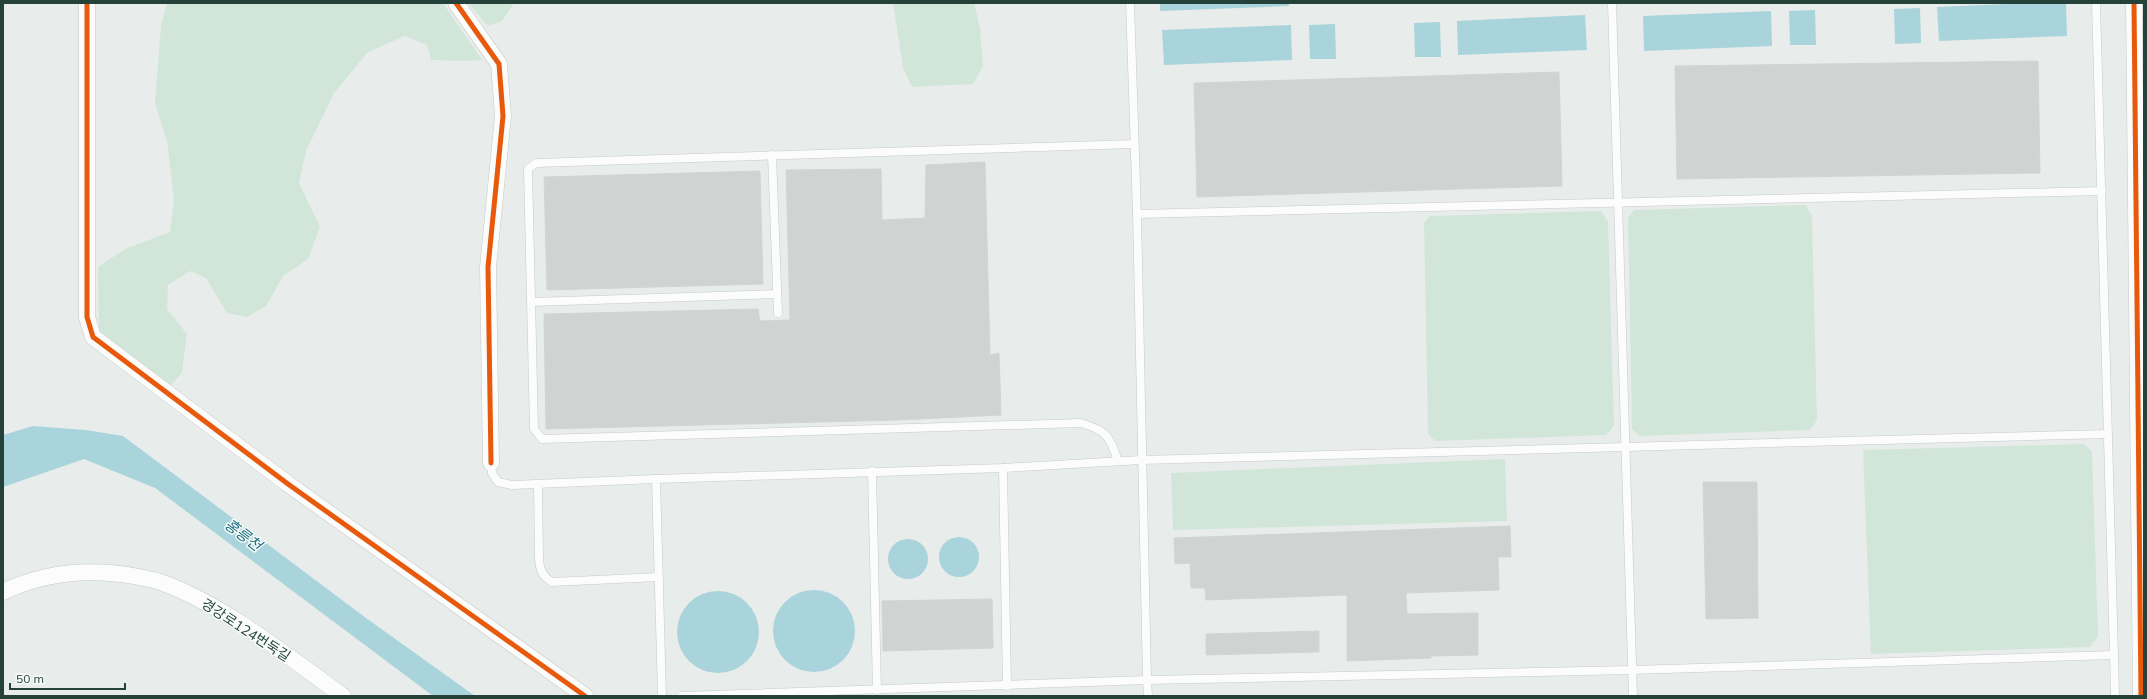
<svg xmlns="http://www.w3.org/2000/svg" width="2147" height="699" viewBox="0 0 2147 699" font-family="Mulish,'Noto Sans KR',sans-serif">
  <style>
    .green { fill: #d1e6d8 }
    .water { fill: #a9d4db }
    .building { fill: #cfd4d2; stroke: #d1d6d4 }
    .lines { fill: none; stroke-linecap: round; stroke-linejoin: round }
    .lane-casing { stroke: #c5cac8; stroke-width: 9 }
    .street-casing { stroke: #c5cac8; stroke-width: 17 }
    .lane { stroke: #fcfcfc; stroke-width: 8 }
    .street { stroke: #fcfcfc; stroke-width: 16 }
    .cycleway-casing { stroke: #f7fbf9; stroke-width: 8 }
    .cycleway { stroke: #e8590c; stroke-width: 5 }
    .labels { text-anchor: middle; stroke-width: 3; stroke-linejoin: round; paint-order: stroke }
    .street-label { font-size: 14px; fill: #24423a; stroke: #f7fbf9 }
    .water-label { font-size: 15px; font-style: italic; fill: #1c6f80; stroke: #f7fbf9 }
  </style>
  <rect width="100%" height="100%" fill="#e8edeb"/>
  <g class="green">
    <path d="M167,3H443L482,60L465,61L431,60L427,45L405,36L368,52L334,93L306,151L299,183L320,227L308,259L283,276L266,306L247,317L227,313L206,278L190,271L168,285L167,309L187,334L182,373L170,386L99,332L98,267L125,249L170,232L174,200L167,141L155,103L161,26Z"/>
    <path d="M468,3H514L502,21L488,26Z"/>
    <path d="M893,3H974L980,28L983,66L973,84L912,87L903,68Z"/>
    <path d="M1805,205L1812,216L1817,420L1810,430L1639,436L1632,429L1628,218L1634,210Z"/>
    <path d="M1601,211L1608,222L1614,426L1606,435L1435,441L1428,434L1424,223L1430,216Z"/>
    <path d="M2084,444L2092,451L2098,637L2090,647L1871,654L1863,450Z"/>
    <path d="M1505,459L1507,521L1173,530L1171,473Z"/>
  </g>
  <g class="water">
    <path d="M1160,3H1288L1289,6L1160,11Z"/>
    <path d="M2031,3H2066L2067,36L1939,41L1937,7Z"/>
    <path d="M1920,8L1921,43L1895,44L1894,9Z"/>
    <path d="M1815,10L1816,45H1790L1789,11Z"/>
    <path d="M1771,11L1772,46L1644,51L1643,16Z"/>
    <path d="M1585,15L1587,50L1458,55L1457,21Z"/>
    <path d="M1440,22L1441,57H1415L1414,23Z"/>
    <path d="M1335,24L1336,59H1310L1309,25Z"/>
    <path d="M1291,25L1292,60L1164,65L1162,30Z"/>
    <path d="M33,426L86,430L123,436L366,618L475,696H433L155,488L84,459L3,487V435Z"/>
    <circle cx="959" cy="557" r="20"/>
    <circle cx="908" cy="559" r="20"/>
    <circle cx="814" cy="631" r="41"/>
    <circle cx="718" cy="632" r="41"/>
  </g>
  <g class="building">
    <path d="M2038,61L2040,173L1677,179L1675,66Z"/>
    <path d="M1559,72L1562,186L1197,197L1194,83Z"/>
    <path d="M985,162L990,355L999,353L1001,415L900,420L546,429L544,314L758,309L760,321L790,320L786,170L881,169L882,220L925,218L926,165Z"/>
    <path d="M760,171L763,284L547,290L544,177Z"/>
    <path d="M1703,482H1757L1758,618L1706,619Z"/>
    <path d="M1510,526L1511,557H1498L1499,590L1406,593L1407,614L1478,613V655L1431,656V658L1347,661V595L1206,600L1205,588H1191L1190,563L1175,564L1174,538Z"/>
    <path d="M992,599L993,648L883,651L882,601Z"/>
    <path d="M1319,631V652L1206,655V634Z"/>
  </g>
  <g class="lines">
    <g class="lane-casing">
      <g id="lane">
        <path d="M1612,3L1633,696"/>
        <path d="M2096,3L2114,655"/>
        <path d="M772,155L778,313"/>
        <path d="M1137,214L2102,191"/>
        <path d="M531,302L777,294"/>
        <path d="M1118,461C1109,435 1107,431 1081,423L542,439L534,429L528,169L536,163L1134,144"/>
        <path d="M491,463L492,473L498,482L512,485L656,479"/>
        <path d="M1003,468L1007,686"/>
        <path d="M872,471L877,690"/>
        <path d="M538,485L539,559C540,570 542,576 552,582L659,577"/>
        <path d="M662,696L656,479L1003,468L1141,460L2107,434"/>
        <path d="M682,696L1147,680L1137,214L1130,3"/>
        <path d="M1148,696L1147,680L1632,670L2114,655L2115,696"/>
      </g>
    </g>
    <g class="street-casing">
      <g id="street">
        <path d="M87,3V317L93,337L288,484L585,696"/>
        <path d="M456,3L499,64L503,116L488,267L491,463"/>
        <path d="M2134,3L2141,696"/>
        <path d="M3,592C47,571 92,568 139,577C147,579 156,580 163,583C224,605 290,658 343,696"/>
      </g>
    </g>
    <use href="#lane" class="lane"/>
    <use href="#street" class="street"/>
    <g class="cycleway-casing">
      <g id="cycleway">
        <path d="M87,3V317L93,337L288,484L585,696"/>
        <path d="M456,3L499,64L503,116L488,267L491,463"/>
        <path d="M2134,3L2141,696"/>
      </g>
    </g>
    <use href="#cycleway" class="cycleway"/>
  </g>
  <g class="labels">
    <g class="street-label">
      <text transform="translate(246 630) rotate(33)" y="5">경강로124번둑길</text>
    </g>
    <g class="water-label">
      <text transform="translate(243 535) rotate(37)" y="5">홍릉천</text>
    </g>
  </g>
  <rect width="2147" height="699" fill="none" stroke="#24423a" stroke-width="8"/>
  <path d="M10 683v6h115v-6" fill="none" stroke="#24423a" stroke-width="2"/>
  <text x="16" y="683" font-size="12" fill="#24423a" stroke="#f7fbf9" stroke-width="3" paint-order="stroke">50 m</text>
</svg>
